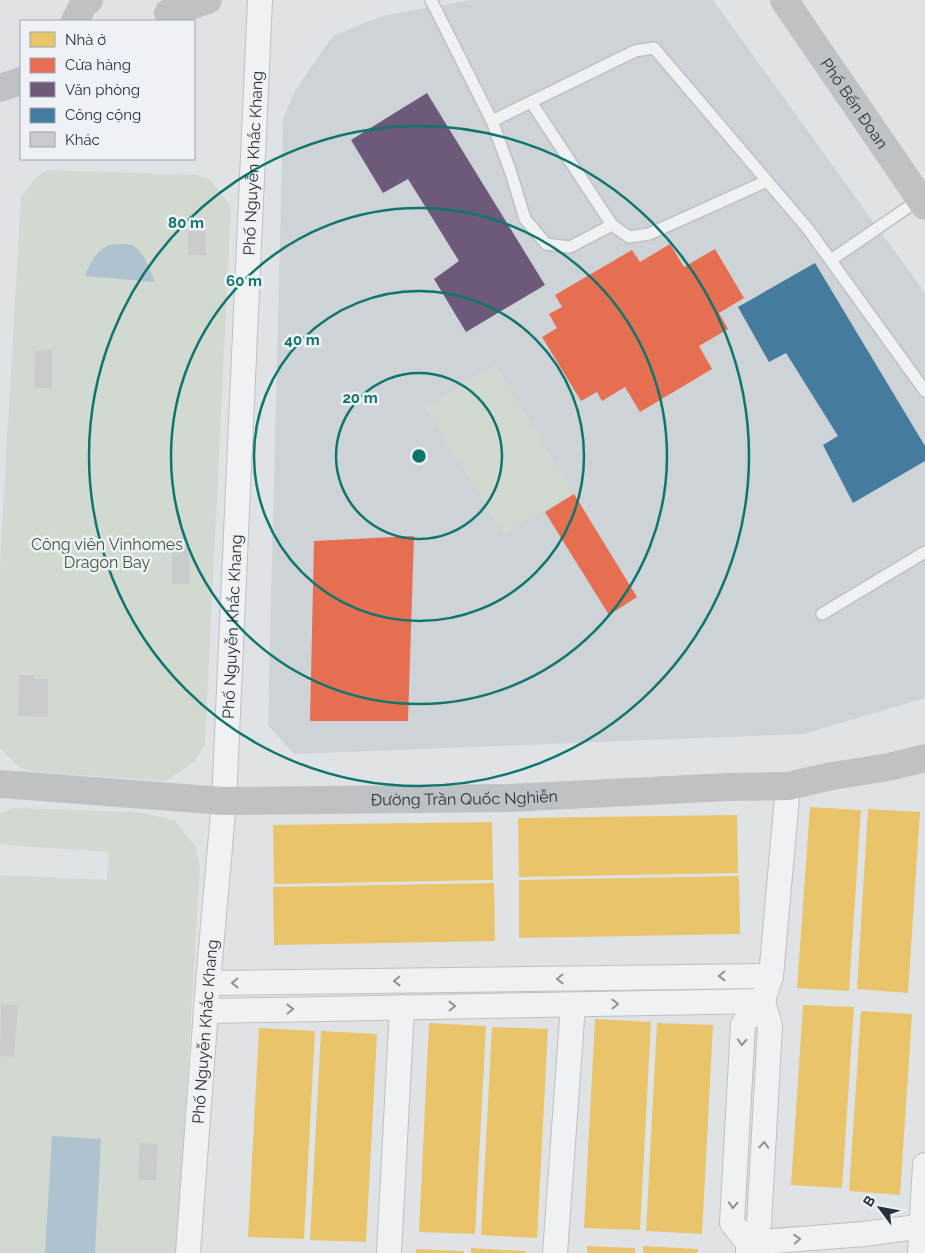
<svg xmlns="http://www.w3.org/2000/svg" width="925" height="1253" viewBox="0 0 925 1253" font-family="Raleway,sans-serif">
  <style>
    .built { fill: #ced3d8 }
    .green { fill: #d2d9d1 }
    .water { fill: #afc2cf }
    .homes { fill: #e9c46a }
    .shops { fill: #e76f51 }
    .offices { fill: #6d597a }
    .public { fill: #457b9d }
    .building { fill: #c9cbcd }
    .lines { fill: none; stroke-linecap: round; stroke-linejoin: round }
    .lane-casing { stroke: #bec1c3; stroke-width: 14 }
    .street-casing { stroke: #bec1c3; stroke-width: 26 }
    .lane { stroke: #f0f1f2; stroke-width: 11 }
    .street { stroke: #f0f1f2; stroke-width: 24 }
    .secondary { stroke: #bec2c5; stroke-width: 28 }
    .oneway { stroke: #8c9298 }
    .ring { fill: none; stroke: #0f766e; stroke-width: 2.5 }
    .labels { text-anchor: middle; stroke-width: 5; stroke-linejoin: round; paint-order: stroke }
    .street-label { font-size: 16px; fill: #28323e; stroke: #eef1f5 }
    .park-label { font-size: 16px; fill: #405936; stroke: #eef1f5 }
    .centre { fill: #0f766e; stroke: #eef1f5; stroke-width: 2.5 }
    .ring-label { font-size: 15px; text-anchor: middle; font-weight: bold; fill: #0f766e; stroke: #eef1f5; stroke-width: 5; stroke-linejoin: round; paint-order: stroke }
  </style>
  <rect width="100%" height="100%" fill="#e0e3e5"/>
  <path class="built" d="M471,0H713L925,293V698L803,734L294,754L268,725L283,119L296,89L333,36L382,16Z"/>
  <g class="green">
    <path d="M48,170L197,175L210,180L231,206L205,744L194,762L166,781L34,772L19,767L0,748V563L21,197L36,177Z"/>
    <path d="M495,364L573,492L504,535L425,407Z"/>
    <path d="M13,808L138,812L174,820L196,847L200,867L177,1253H0V875L107,880L109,852L5,845L0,843V813Z"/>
  </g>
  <g class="water">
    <path d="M121,244C125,244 131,244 134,246C145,254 150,270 155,282L85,276C89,264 97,250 109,245C113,244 118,244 121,244Z"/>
    <path d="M52,1136L101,1139L95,1253H45Z"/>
  </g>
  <g class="homes">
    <path d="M810,807L861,810L849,991L797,988Z"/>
    <path d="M868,809L920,812L908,993L857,989Z"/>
    <path d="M737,815L738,873L519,877L518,818Z"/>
    <path d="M492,822L493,880L274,884L273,825Z"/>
    <path d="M739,876L740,934L519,938V880Z"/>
    <path d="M494,883L495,941L274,945L273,887Z"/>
    <path d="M803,1005L854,1007L842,1188L791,1185Z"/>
    <path d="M861,1011L912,1014L900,1195L849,1191Z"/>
    <path d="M595,1019L651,1022L640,1230L584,1228Z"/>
    <path d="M429,1023L486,1026L475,1234L419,1232Z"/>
    <path d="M657,1023L713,1025L702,1234L646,1231Z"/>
    <path d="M492,1027L548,1029L537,1238L481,1235Z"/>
    <path d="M259,1028L315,1031L304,1239L248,1237Z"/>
    <path d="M321,1031L377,1034L366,1242L310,1240Z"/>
    <path d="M587,1246L635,1248V1253H587Z"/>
    <path d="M643,1246L698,1249L697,1253H643Z"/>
    <path d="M471,1248L526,1251V1253H471Z"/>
    <path d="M416,1249L464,1251V1253H416Z"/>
  </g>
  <g class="shops">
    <path d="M670,244L684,267L715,249L744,298L719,313L728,329L699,346L712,369L640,412L625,387L602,401L597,392L581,401L542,337L557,328L549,314L562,307L555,295L632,250L640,262Z"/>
    <path d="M574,494L637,597L609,615L545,512Z"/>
    <path d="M414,536L408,721H310L314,541Z"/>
  </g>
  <path class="offices" d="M427,93L545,285L466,332L434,279L459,261L408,179L383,193L351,140Z"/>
  <path class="public" d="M815,263L925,446V461L853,503L823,445L838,436L786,353L769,362L738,307Z"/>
  <g class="building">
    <rect x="188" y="217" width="18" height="38"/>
    <path d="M52,350V388H34L35,351Z"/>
    <path d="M172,546L189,547L190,584H172Z"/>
    <path d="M19,675H34V679H48V717L18,716Z"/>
    <path d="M1,1004L18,1005L14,1057L0,1056Z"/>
    <path d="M140,1143L158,1144L156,1180H138Z"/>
  </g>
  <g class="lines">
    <g class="lane-casing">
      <g id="lane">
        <path d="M431,0L492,121L511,173L525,219L546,244L570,247L612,225"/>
        <path d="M531,102L612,225L629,237L649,234L767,181"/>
        <path d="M492,121L635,51L654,48L808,229L925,391"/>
        <path d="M831,260L920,199"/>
        <path d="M822,614L925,552"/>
      </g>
    </g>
    <g class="street-casing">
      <g id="street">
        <path d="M208,983L771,976"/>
        <path d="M206,1011L763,1001"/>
        <path d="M748,1243L732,1223L743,1024L763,1001L771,976L788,786"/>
        <path d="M748,1243L864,1234L925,1226"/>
        <path id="s1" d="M188,1253L208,983L224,801L260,0"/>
        <path d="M389,1253L402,1007"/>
        <path d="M555,1253L573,1005"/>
        <path d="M748,1253V1243L759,1224L770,1026L763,1001"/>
        <path d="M920,1253L925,1165"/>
      </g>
    </g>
    <use href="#lane" class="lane"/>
    <use href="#street" class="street"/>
    <g class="secondary">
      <path id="s2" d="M784,0L925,206"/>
      <path d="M168,13L208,0"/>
      <path d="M75,21L83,5L89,0"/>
      <path d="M0,88L21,81"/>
      <path id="s3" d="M0,784L224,801L510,798L728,787L788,786L832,776L889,767L925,758"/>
    </g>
  </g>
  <defs><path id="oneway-chevron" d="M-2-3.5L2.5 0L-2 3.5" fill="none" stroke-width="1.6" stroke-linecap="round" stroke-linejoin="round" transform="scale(1.25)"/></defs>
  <g class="oneway">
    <use href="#oneway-chevron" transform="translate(722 976) rotate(179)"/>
    <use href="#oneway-chevron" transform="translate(560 979) rotate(179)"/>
    <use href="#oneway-chevron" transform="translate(397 981) rotate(179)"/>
    <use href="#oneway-chevron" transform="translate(235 983) rotate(179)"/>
    <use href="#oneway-chevron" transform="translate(615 1004) rotate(-1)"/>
    <use href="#oneway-chevron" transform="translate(452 1006) rotate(-1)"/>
    <use href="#oneway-chevron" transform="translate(290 1009) rotate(-1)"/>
    <use href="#oneway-chevron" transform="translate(742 1042) rotate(93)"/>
    <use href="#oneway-chevron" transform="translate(764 1145) rotate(-87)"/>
    <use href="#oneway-chevron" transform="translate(733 1205) rotate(93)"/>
    <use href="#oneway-chevron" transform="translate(797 1239) rotate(-5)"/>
  </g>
  <g class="ring">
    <circle cx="419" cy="456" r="83"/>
    <circle cx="419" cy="456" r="165"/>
    <circle cx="419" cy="456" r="248"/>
    <circle cx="419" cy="456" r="330"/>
  </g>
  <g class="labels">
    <g class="street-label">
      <text dy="6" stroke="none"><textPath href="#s2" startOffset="125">Phố Bến Đoan</textPath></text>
      <text dy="6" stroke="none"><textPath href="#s1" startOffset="1092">Phố Nguyễn Khắc Khang</textPath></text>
      <text dy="6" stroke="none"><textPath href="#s1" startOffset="628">Phố Nguyễn Khắc Khang</textPath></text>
      <text dy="6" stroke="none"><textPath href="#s3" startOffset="465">Đường Trần Quốc Nghiễn</textPath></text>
      <text dy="6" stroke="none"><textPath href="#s1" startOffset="222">Phố Nguyễn Khắc Khang</textPath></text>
    </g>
    <g class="park-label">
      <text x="107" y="550">Công viên Vinhomes<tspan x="107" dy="18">Dragon Bay</tspan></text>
    </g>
  </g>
  <circle cx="419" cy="456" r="8" class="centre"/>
  <g class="ring-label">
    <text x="186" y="228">80 m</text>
    <text x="244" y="286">60 m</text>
    <text x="302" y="345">40 m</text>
    <text x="360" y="403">20 m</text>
  </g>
  <rect x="20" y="20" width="175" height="140" fill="#eef1f5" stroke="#9fa5ac"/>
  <rect x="30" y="32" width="25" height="15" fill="#e9c46a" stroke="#9fa5ac"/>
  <text x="65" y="45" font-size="15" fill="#28323e">Nhà ở</text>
  <rect x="30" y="58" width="25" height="15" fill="#e76f51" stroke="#9fa5ac"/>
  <text x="65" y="70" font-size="15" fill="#28323e">Cửa hàng</text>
  <rect x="30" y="82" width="25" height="15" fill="#6d597a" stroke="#9fa5ac"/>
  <text x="65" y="95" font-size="15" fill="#28323e">Văn phòng</text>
  <rect x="30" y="108" width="25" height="15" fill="#457b9d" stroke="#9fa5ac"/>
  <text x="65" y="120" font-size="15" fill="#28323e">Công cộng</text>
  <rect x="30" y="132" width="25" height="15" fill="#c9cbcd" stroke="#9fa5ac"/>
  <text x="65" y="145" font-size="15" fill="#28323e">Khác</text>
  <g transform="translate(880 1208) rotate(302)" stroke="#eef1f5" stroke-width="4" paint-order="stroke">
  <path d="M0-4L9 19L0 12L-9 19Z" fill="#28323e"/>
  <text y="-8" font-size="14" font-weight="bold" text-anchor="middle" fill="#28323e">B</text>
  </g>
</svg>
